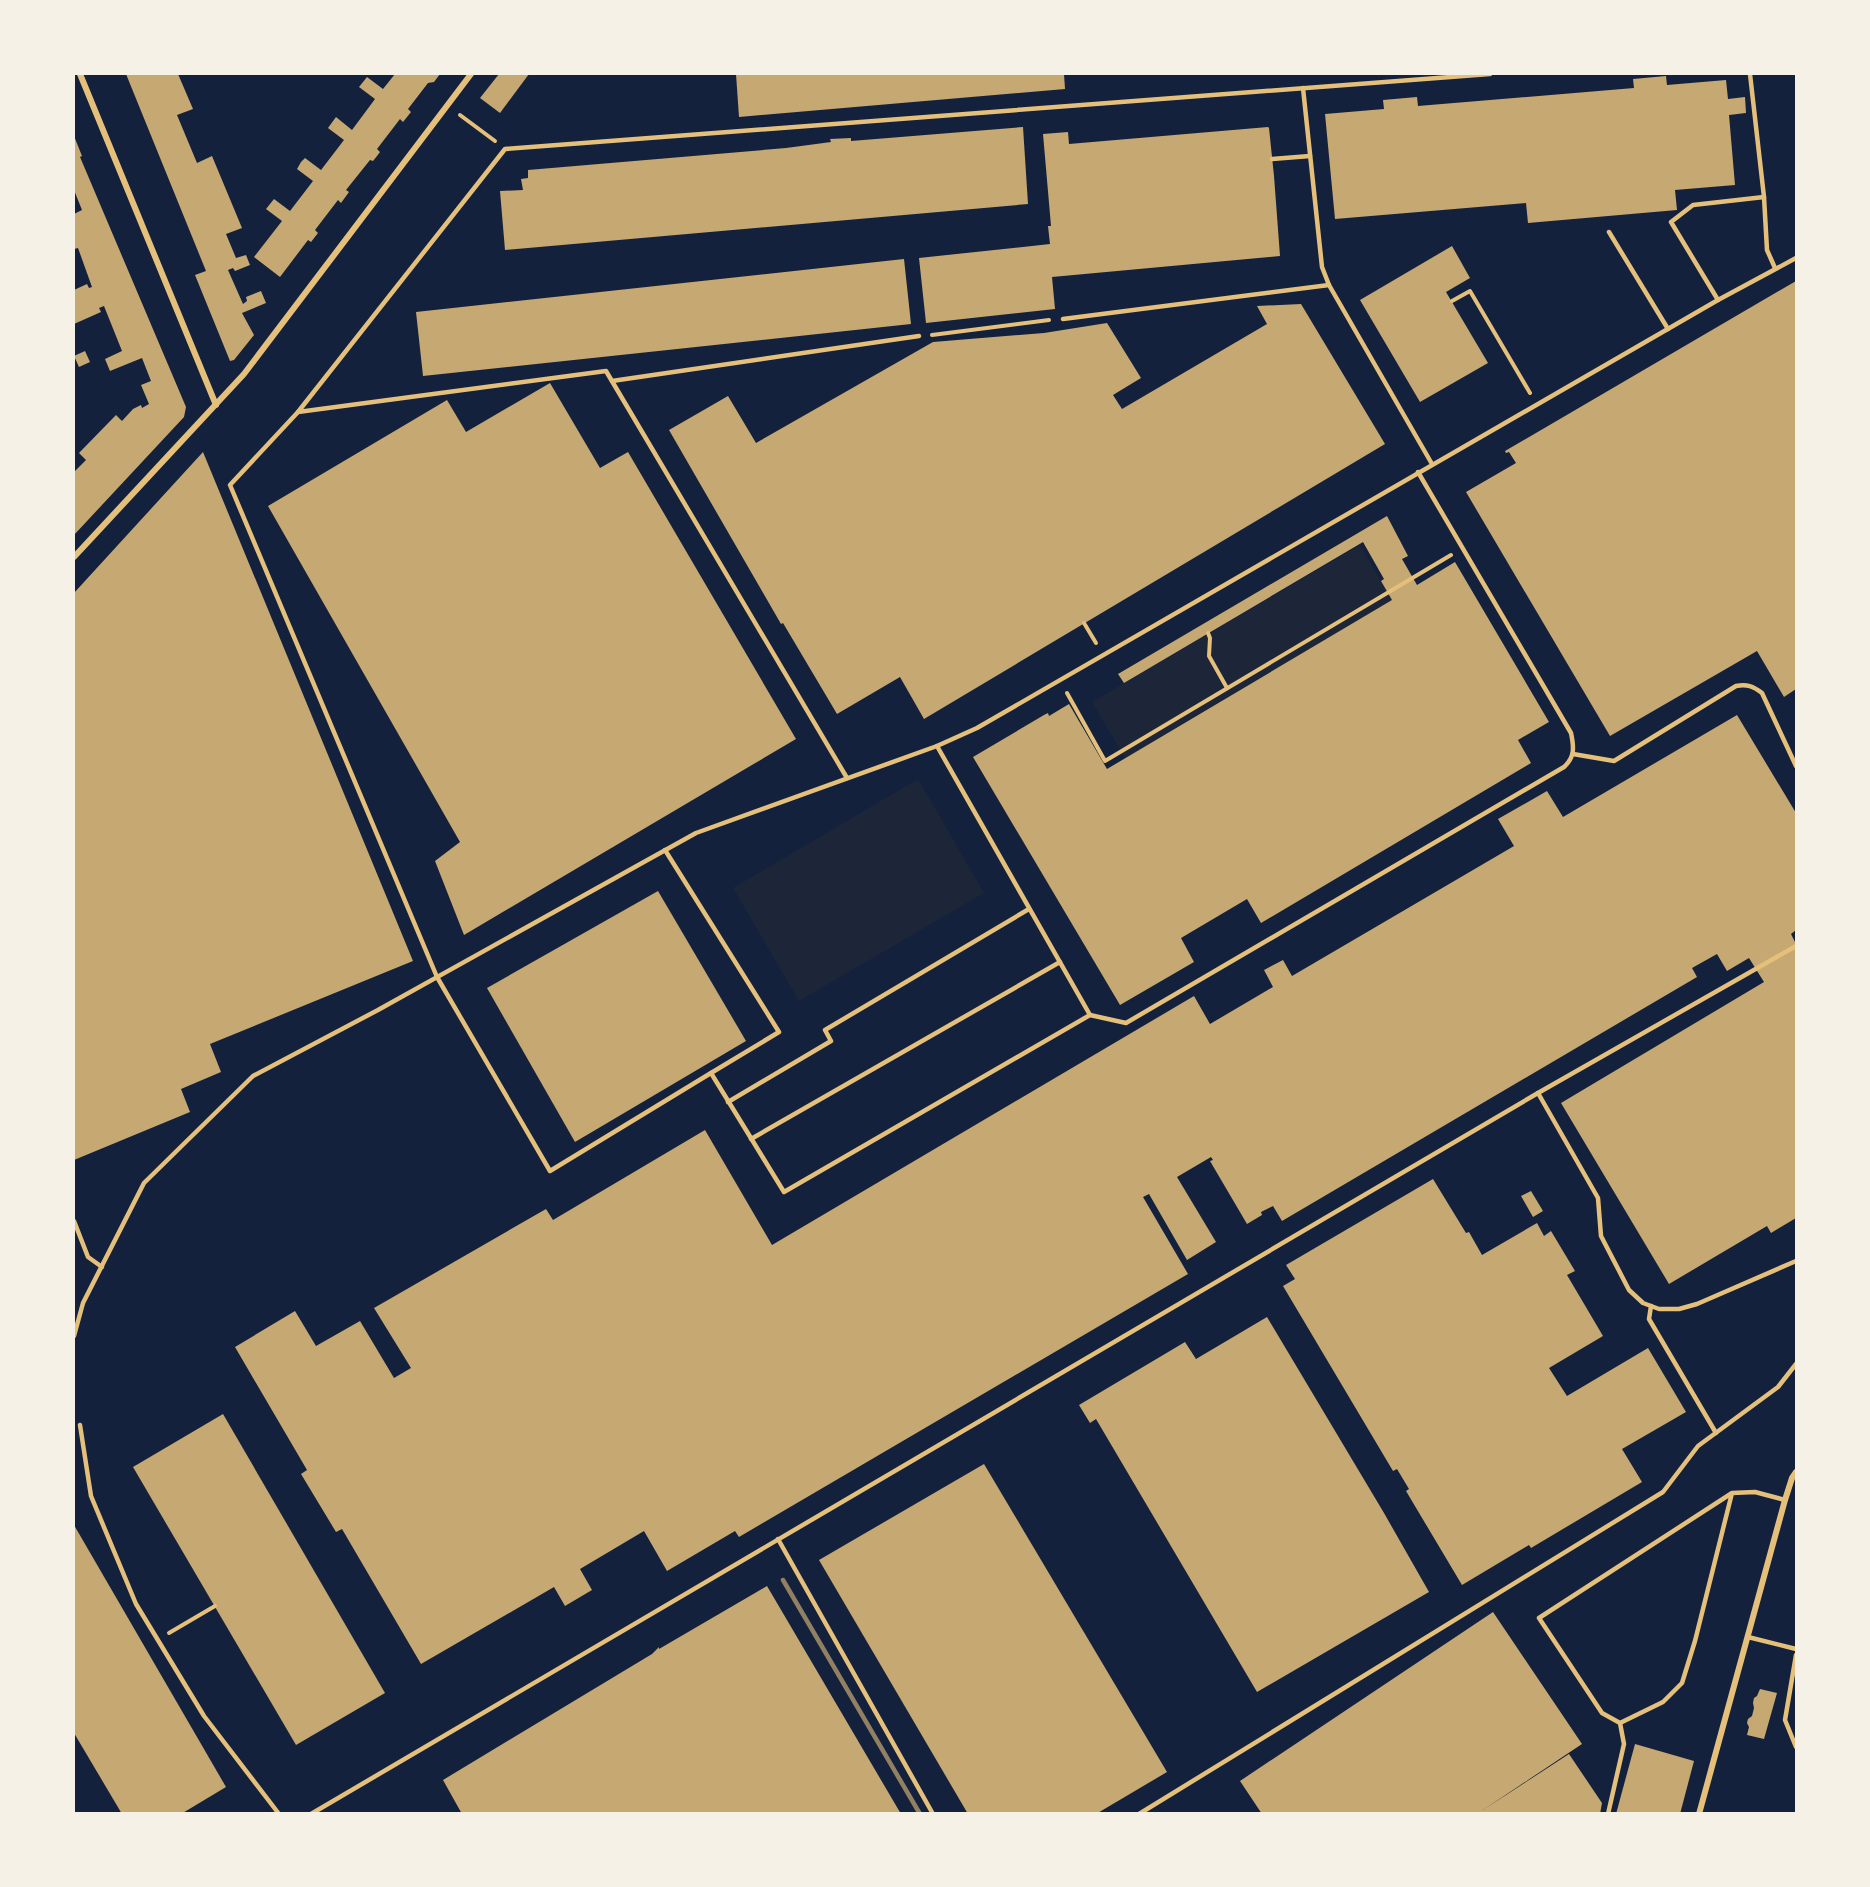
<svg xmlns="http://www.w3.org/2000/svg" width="1870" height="1887" viewBox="0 0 1870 1887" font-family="Mulish,sans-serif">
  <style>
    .green { fill: #1d2539 }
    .building { fill: #c6a872 }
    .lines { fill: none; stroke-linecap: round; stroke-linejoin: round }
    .path { stroke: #e5c07b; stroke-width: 4 }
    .service { stroke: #e5c07b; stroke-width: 4.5 }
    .minor { stroke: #e5c07b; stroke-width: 6 }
    .rail { stroke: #918062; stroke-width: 4.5 }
  </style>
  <rect width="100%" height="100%" fill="#14213d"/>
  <g class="green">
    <path d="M1360,545L1392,600L1125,758L1092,702Z"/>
    <path d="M918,779L984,893L799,1001L733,888Z"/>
  </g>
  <g class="building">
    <path d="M126,74H178L193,109L177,115L197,163L212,156L242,228L226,234L236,258L246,255L250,265L235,271L233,268L228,270L243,304L247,301L246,297L261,291L266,303L242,313L254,335L234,360L230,361L195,275L206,271Z"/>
    <path d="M395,74H440L434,82L428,83L408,109L411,112L403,122L400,119L377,149L380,152L377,156L373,161L370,160L346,190L349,192L341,203L338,200L315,230L318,233L311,242L308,240L280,277L254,257L282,221L266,209L274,199L290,211L313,181L297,169L301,162L305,158L321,170L344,140L328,128L336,117L352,130L375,99L359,87L367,77L383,89Z"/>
    <path d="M499,74H529L500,113L480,98Z"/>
    <path d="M736,74H1064L1065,89L739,117Z"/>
    <path d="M1666,76L1667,85L1726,80L1728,99L1745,97L1746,113L1729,115L1735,185L1675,190L1677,210L1528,223L1526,203L1335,219L1325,114L1384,109L1383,100L1417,97L1418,106L1634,88L1633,79Z"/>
    <path d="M1023,127L1028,204L505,250L500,191L523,190L521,179L528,178V170L786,148L831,142L830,139L851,138V141Z"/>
    <path d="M1268,127L1269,128L1274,176L1280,256L1052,277L1055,309L926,323L919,258L1050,244L1048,226H1051L1043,134L1068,132L1069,144Z"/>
    <path d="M74,136L82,156L80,157L186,407L184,417L74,535V472L86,460L79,453L116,415L122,421L133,409L141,405L142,408L149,404L141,385L151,381L142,358L110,371L105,359L122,351L104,306L99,308L101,312L74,324V290L87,284L89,288L92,287L78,248L74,249V214L82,210L74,190Z"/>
    <path d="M1452,246L1470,278L1446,292L1488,363L1420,402L1360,300Z"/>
    <path d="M904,259L911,324L423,376L416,312Z"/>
    <path d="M1796,281V689L1784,697L1757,651L1610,736L1466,492L1516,463L1509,452L1506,453L1505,451Z"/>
    <path d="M1301,304L1385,444L924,719L900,677L837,714L783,623L781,624L669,430L728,396L756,443L933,342L1044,333L1107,323L1141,378L1113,395L1122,409L1267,324L1257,306Z"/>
    <path d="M85,351L90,362L79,367L74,356Z"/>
    <path d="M550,383L600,468L628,452L796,739L464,935L435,861L460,842L268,506L447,400L466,432Z"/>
    <path d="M203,452L413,961L210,1044L221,1072L181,1089L190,1112L74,1160V593Z"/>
    <path d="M1387,516L1408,556L1402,559L1417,585L1455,562L1549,722L1518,740L1531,763L1261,923L1247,899L1181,938L1194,962L1120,1005L973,757L1044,715L1048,713L1049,716L1069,704L1107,769L1392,600L1381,581L1384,579L1363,542L1124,683L1118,674Z"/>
    <path d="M1737,715L1796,813V930L1791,934L1796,944V1218L1771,1233L1767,1226L1669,1284L1561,1103L1764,982L1749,958L1727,971L1717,954L1692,968L1697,977L1282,1221L1273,1206L1261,1212L1262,1215L1247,1224L1210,1161L1213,1160L1211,1157L1177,1177L1216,1242L1187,1260L1149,1194L1143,1197L1188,1274L739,1537L735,1531L667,1571L644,1531L580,1569L592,1590L565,1606L554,1587L421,1664L342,1529L336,1532L301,1474L307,1470L235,1347L295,1311L316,1346L360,1321L394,1378L411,1368L374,1308L546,1209L553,1220L705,1130L772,1245L1194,996L1210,1024L1273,987L1264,970L1283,960L1292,976L1514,846L1498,819L1547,791L1563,817Z"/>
    <path d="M658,891L746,1041L575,1142L487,988Z"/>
    <path d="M1433,1179L1466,1233L1469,1232L1482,1255L1537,1223L1544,1236L1551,1231L1575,1271L1567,1275L1603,1336L1549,1368L1567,1396L1648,1348L1686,1412L1622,1449L1642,1482L1531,1548L1529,1545L1462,1585L1406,1491L1409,1489L1397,1469L1393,1471L1283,1286L1295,1279L1286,1265Z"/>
    <path d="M1531,1191L1543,1211L1533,1217L1521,1196Z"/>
    <path d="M1267,1317L1384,1513L1429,1592L1257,1692L1096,1419L1090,1423L1079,1405L1185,1342L1196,1359Z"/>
    <path d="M223,1414L385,1693L296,1745L133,1467Z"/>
    <path d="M984,1464L1167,1772L1096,1814H968L819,1560Z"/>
    <path d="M74,1525L226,1787L181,1814H122L74,1733Z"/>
    <path d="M767,1586L901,1814H462L443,1780L652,1654L659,1647V1649Z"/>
    <path d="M1493,1612L1582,1744L1483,1810L1569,1754L1602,1803L1600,1814H1262L1240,1781Z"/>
    <path d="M1760,1689L1777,1693L1764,1739L1747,1735L1749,1727L1747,1723L1748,1719L1752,1716L1754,1708L1753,1703L1754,1698L1757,1696Z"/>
    <path d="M1635,1744L1694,1761L1680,1814H1616Z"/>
  </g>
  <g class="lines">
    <g class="path">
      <path d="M460,115L495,141"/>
      <path d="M1452,301L1470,291L1530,393"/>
      <path d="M932,335L1049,320"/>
      <path d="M1084,623L1096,643"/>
      <path d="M1208,633L1210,638L1209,656L1227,688"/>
      <path d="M1067,693L1105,761L1451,555"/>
      <path d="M169,1633L215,1606"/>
    </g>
    <g class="service">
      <path d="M1750,74L1764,197L1767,250L1775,268"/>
      <path d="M1303,88L1322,267L1329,285"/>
      <path d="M1272,159L1310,156"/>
      <path d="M1609,232L1668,329"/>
      <path d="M1718,300L1671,222L1693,205L1764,197"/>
      <path d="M1063,319L1329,285L1432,464"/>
      <path d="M612,381L919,336"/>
      <path d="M298,412L606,371L847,778"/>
      <path d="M1573,754L1614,761L1736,686C1747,684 1753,686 1762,693L1796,766"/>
      <path d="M665,850L779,1032L711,1073L784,1192L1090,1015L937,746"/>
      <path d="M1090,1015L1126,1023L1564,767C1575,757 1574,747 1571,733L1418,472"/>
      <path d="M711,1073L550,1171L437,977L230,485L298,412L505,149L1490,74"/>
      <path d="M1538,1093L1598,1198L1601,1236L1629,1290L1643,1303L1659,1309H1679L1697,1304L1796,1261"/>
      <path d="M728,1102L831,1041L825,1030L1029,909"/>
      <path d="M751,1139L1060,962"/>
      <path d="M74,1221L88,1257L102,1267"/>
      <path d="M1651,1306L1649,1319L1716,1433"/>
      <path d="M74,1336L83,1303L144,1183L253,1076L378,1010L696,833L937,746L977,728L1718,300L1796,258"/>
      <path d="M80,1425L91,1496L136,1604L204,1716L279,1814"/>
      <path d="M1732,1493L1695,1641L1682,1683L1663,1702L1620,1723L1602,1713L1539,1618L1732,1493L1755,1492L1785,1500"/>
      <path d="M778,1539L933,1814"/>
      <path d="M1748,1637L1796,1649"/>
      <path d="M1796,1655L1785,1720L1796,1747"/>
      <path d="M311,1814L1538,1093L1796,946"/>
      <path d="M1139,1814L1663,1492L1698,1446L1778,1387L1796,1364"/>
      <path d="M1608,1814L1624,1744L1620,1723"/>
    </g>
    <g class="minor">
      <path d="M80,74L216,405"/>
      <path d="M74,557L244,374L471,74"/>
      <path d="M1699,1814L1785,1500L1792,1478L1796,1472"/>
    </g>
    <path class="rail" d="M783,1580L920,1814"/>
  </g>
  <rect width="1870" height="1887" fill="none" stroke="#f6f1e7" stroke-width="150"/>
</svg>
